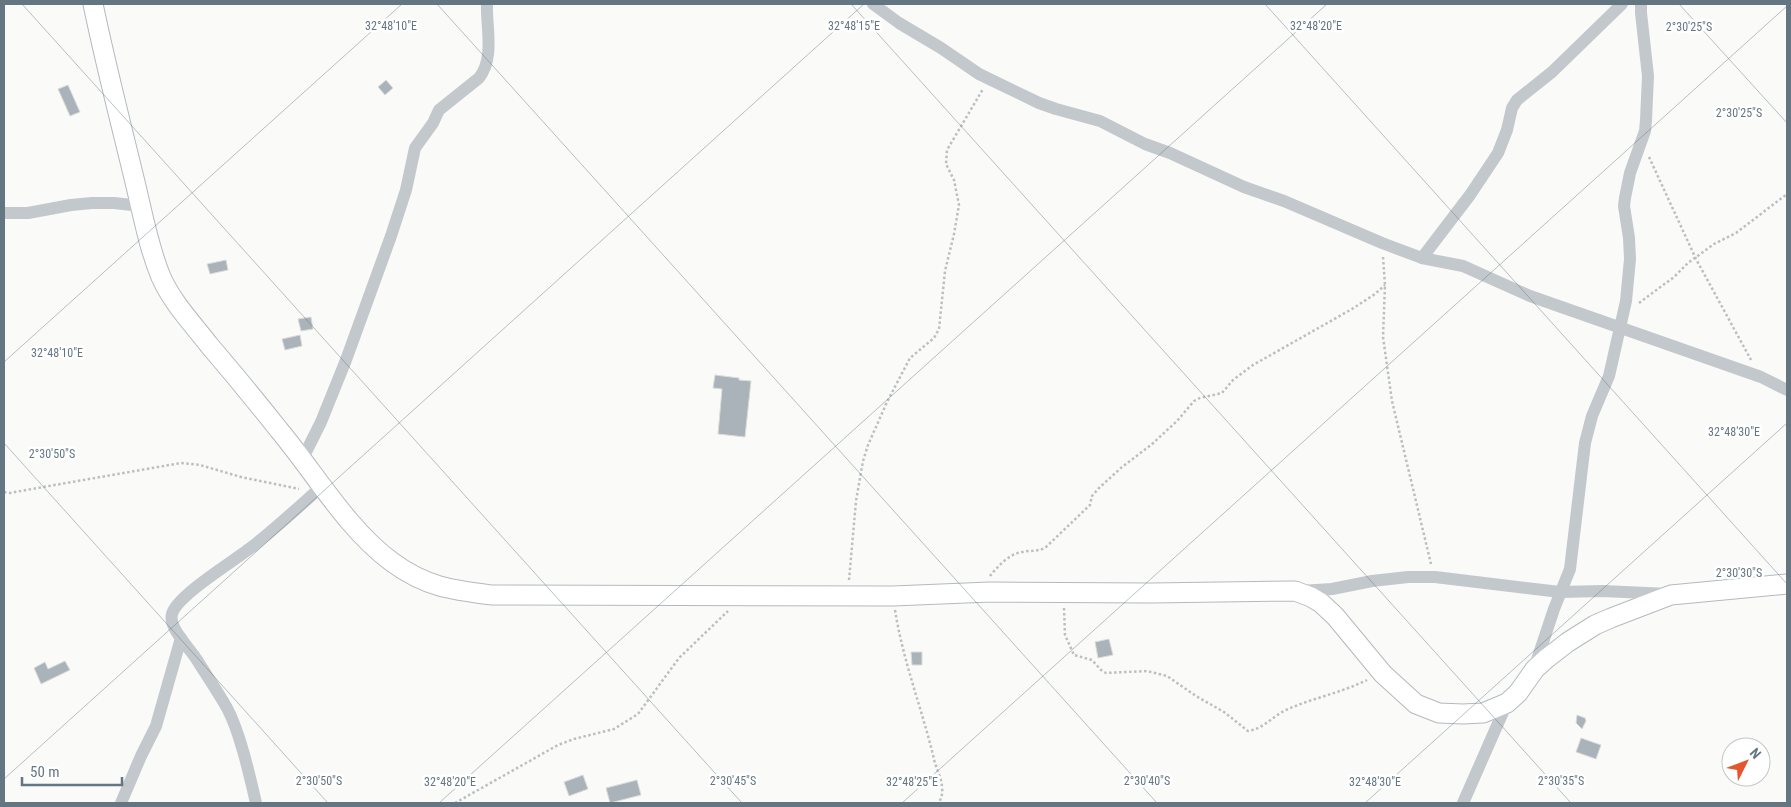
<svg xmlns="http://www.w3.org/2000/svg" width="1791" height="807" viewBox="0 0 1791 807" font-family="'Roboto Condensed',sans-serif">
  <style>
    .building { fill: #aab3b9; stroke: #dcdcda }
    .lines { fill: none; stroke-linecap: round; stroke-linejoin: round }
    .secondary-casing { stroke: #b3babf; stroke-width: 21 }
    .path { stroke: #bbbfc2; stroke-width: 2.5; stroke-dasharray: 2.5 2.5; stroke-linecap: butt }
    .street { stroke: #c3c8cc; stroke-width: 12 }
    .secondary { stroke: #fff; stroke-width: 19 }
    .ticks { fill: none; stroke: #657683; stroke-width: 1; stroke-opacity: 0.45 }
    .ticks-label { font-size: 12px; text-anchor: middle; fill: #657683; stroke: #fff; stroke-width: 5; stroke-linejoin: round; paint-order: stroke }
  </style>
  <rect width="100%" height="100%" fill="#fafaf8"/>
  <g class="building">
    <path d="M386,80L393,88L385,95L378,87Z"/>
    <path d="M68,85L80,112L70,116L58,89Z"/>
    <path d="M226,260L228,270L210,274L207,264Z"/>
    <path d="M311,317L313,329L301,331L298,319Z"/>
    <path d="M300,335L302,346L285,350L282,339Z"/>
    <path d="M715,375L739,378V380L751,381L745,437L718,434L722,389L713,388Z"/>
    <path d="M1109,639L1113,655L1098,658L1095,642Z"/>
    <path d="M911,652H922V665H912Z"/>
    <path d="M65,661L70,670L41,684L34,668L45,662L48,669Z"/>
    <path d="M1577,715L1585,718L1586,721L1582,729L1576,723Z"/>
    <path d="M1581,738L1601,745L1596,759L1576,752Z"/>
    <path d="M583,775L588,789L569,796L564,782Z"/>
    <path d="M637,780L641,795L610,803L606,788Z"/>
  </g>
  <g class="lines">
    <g class="secondary-casing">
      <path id="secondary" d="M93,4C105,62 120,120 134,178C142,210 148,246 161,277C172,302 192,323 209,345C233,373 256,401 279,430C315,473 347,529 392,562C426,587 452,590 492,595L893,596L990,592L1151,593L1295,591L1311,597L1321,603L1335,616L1383,674L1416,704L1439,713L1463,714L1483,713L1507,703L1518,693L1535,669L1546,659L1568,642L1595,625L1611,618L1671,595L1787,584"/>
    </g>
    <g class="path">
      <path d="M1649,157L1696,259L1751,360"/>
      <path d="M1383,257L1385,285L1383,337L1392,401L1431,564"/>
      <path d="M1639,303L1674,277L1688,263L1714,244L1736,233L1787,194"/>
      <path d="M4,492L10,493L26,490L181,463L200,465L241,477L299,489"/>
      <path d="M990,576C998,566 1009,554 1022,552C1031,550 1039,552 1046,547L1090,505L1092,496L1099,488L1122,467L1151,445L1177,421L1194,401L1200,398L1222,393L1233,380L1253,365L1352,309L1375,294L1385,285"/>
      <path d="M849,580L856,501L863,461L868,445L887,402L910,358L934,338L939,329L945,271L954,234L959,205L954,180L946,164L947,150L983,89"/>
      <path d="M1064,608L1065,635L1074,655L1092,660L1101,670L1106,673L1147,671L1167,676L1196,696L1224,712L1248,731C1263,729 1273,716 1286,710C1312,698 1341,693 1367,680"/>
      <path d="M895,610C903,661 922,709 934,759C936,769 942,778 942,788C943,794 941,798 939,803"/>
      <path d="M455,803L558,745L574,739L614,729L638,714L679,658L728,611"/>
    </g>
    <g class="street">
      <path d="M873,4L899,23L941,48L979,74L1039,103L1056,109L1100,121L1145,144L1170,153L1244,187L1284,201L1382,243L1422,258L1463,266L1530,296L1761,377L1787,390"/>
      <path d="M4,213H28L71,205L92,203H114L141,206"/>
      <path d="M1422,258L1470,195L1498,153L1507,130L1512,108L1517,100L1552,72L1622,4"/>
      <path d="M302,460L321,422L346,360L391,236L406,190L415,148L433,123L439,110L479,78C495,58 486,27 487,4"/>
      <path d="M1300,591L1332,589L1372,581L1408,577H1435L1560,592L1603,591L1668,594"/>
      <path d="M1535,666L1554,609L1570,569L1585,443L1592,416L1609,376L1626,301L1630,259L1629,238L1624,206L1625,198L1630,173L1645,131L1646,120L1648,76L1641,13V4"/>
      <path d="M121,803L141,756L156,726L181,638"/>
      <path d="M256,803C250,777 240,732 227,708C218,692 207,676 197,660C190,648 168,628 172,614C177,595 236,560 253,546C277,527 300,506 322,486"/>
      <path d="M1463,803L1507,703"/>
    </g>
    <use href="#secondary" class="secondary"/>
  </g>
  <path class="ticks" d="M22,4L742,803M437,4L1157,803M851,4L1571,803M1265,4L1787,584M1679,4L1787,123M4,362L402,4M4,443L328,803M4,779L864,4M439,803L1327,4M902,803L1787,6M1365,803L1787,423"/>
  <g class="ticks-label">
    <text x="391" y="30">32°48'10"E</text>
    <text x="854" y="30">32°48'15"E</text>
    <text x="1316" y="30">32°48'20"E</text>
    <text x="1689" y="31">2°30'25"S</text>
    <text x="1739" y="117">2°30'25"S</text>
    <text x="57" y="357">32°48'10"E</text>
    <text x="1734" y="436">32°48'30"E</text>
    <text x="52" y="458">2°30'50"S</text>
    <text x="1739" y="577">2°30'30"S</text>
    <text x="319" y="785">2°30'50"S</text>
    <text x="733" y="785">2°30'45"S</text>
    <text x="1147" y="785">2°30'40"S</text>
    <text x="1561" y="785">2°30'35"S</text>
    <text x="450" y="786">32°48'20"E</text>
    <text x="912" y="786">32°48'25"E</text>
    <text x="1375" y="786">32°48'30"E</text>
  </g>
  <rect width="1791" height="807" fill="none" stroke="#657683" stroke-width="10"/>
  <g transform="translate(1746 762) rotate(48)"><circle r="24" fill="#ffffff" stroke="#c1c8cd"/>
  <path d="M0-4L9 19L0 12L-9 19Z" fill="#e4572e"/>
  <text y="-8" font-size="14" font-weight="bold" text-anchor="middle" fill="#657683">N</text>
  </g>
  <path d="M22 777v8h100v-8" fill="none" stroke="#657683" stroke-width="2.5"/>
  <text x="30" y="777" font-size="15" fill="#657683" stroke="#ffffff" stroke-width="4" paint-order="stroke">50 m</text>
</svg>
